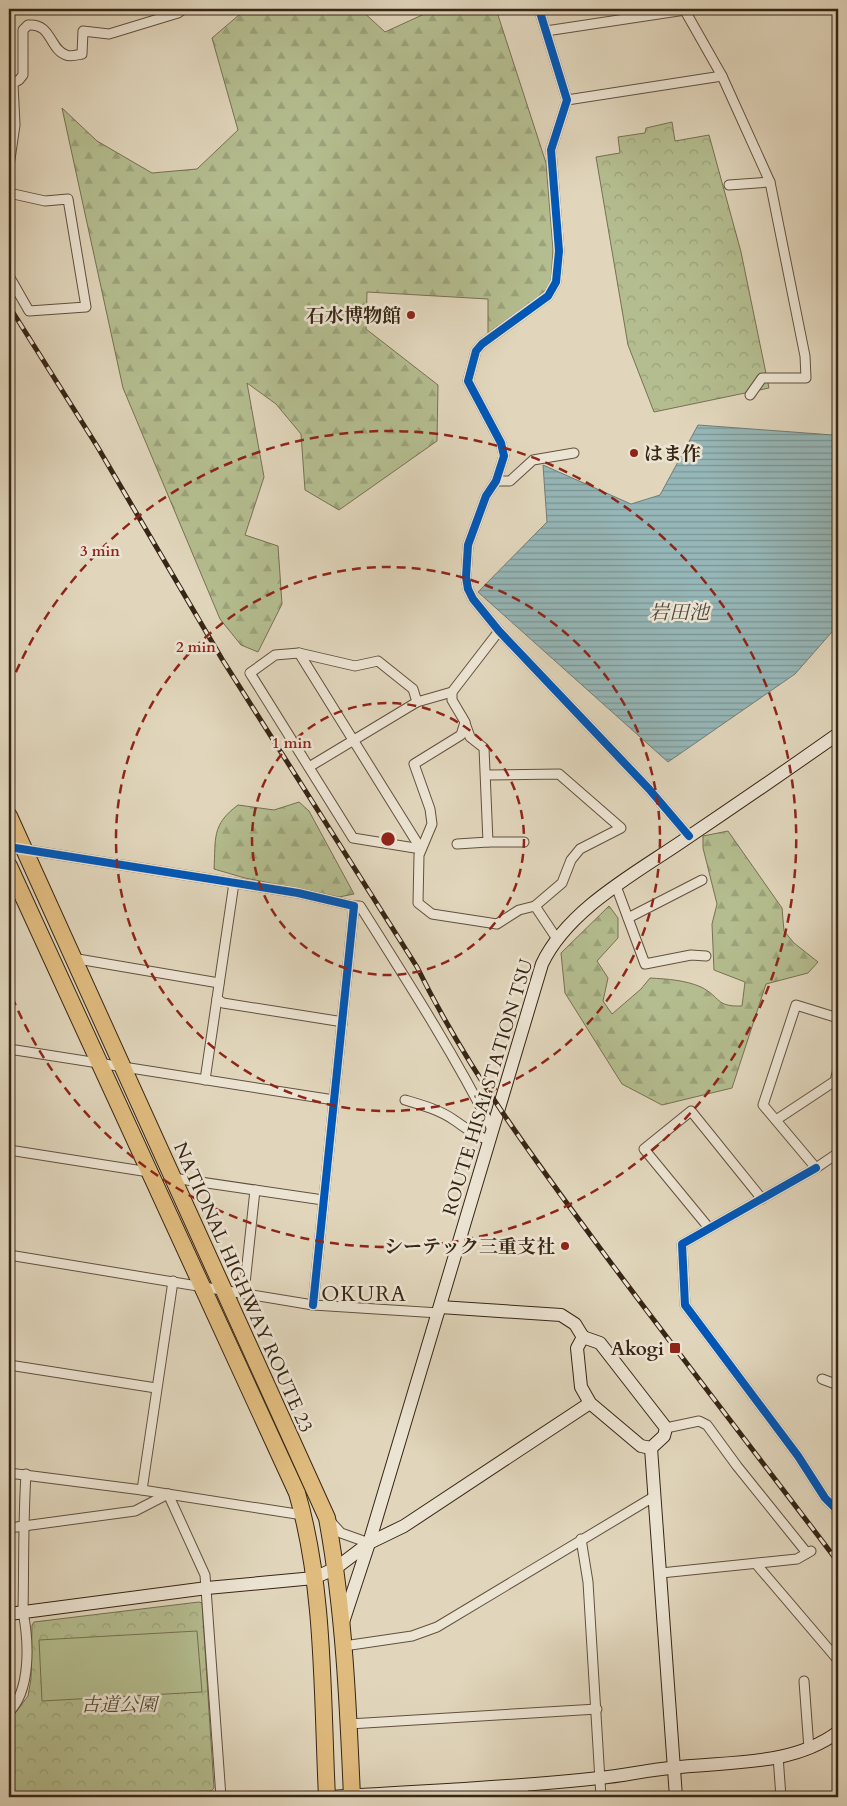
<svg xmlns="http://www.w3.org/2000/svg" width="847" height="1806" viewBox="0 0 847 1806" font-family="Cardo,'Noto Serif JP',serif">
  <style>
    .forest { fill: url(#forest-firs); stroke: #767152 }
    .park { fill: url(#park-crowns); stroke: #767152 }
    .pitch { fill: #b4bd8f; stroke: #767152 }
    .water { fill: url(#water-rules); stroke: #707d77 }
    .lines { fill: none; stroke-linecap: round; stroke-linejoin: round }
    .street-casing { stroke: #62513f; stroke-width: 11 }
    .secondary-casing { stroke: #372515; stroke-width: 14 }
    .highway-casing { stroke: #372515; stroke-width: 18 }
    .street { stroke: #ece4d3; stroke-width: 9 }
    .secondary { stroke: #ece4d3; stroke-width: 12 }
    .highway { stroke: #e0bb7e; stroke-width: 16 }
    .rail-casing { stroke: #372515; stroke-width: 5 }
    .rail { stroke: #ece4d3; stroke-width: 3; stroke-dasharray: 9; stroke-linecap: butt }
    .cycleway-casing { stroke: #ece4d3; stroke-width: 11 }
    .cycleway { stroke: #0057b8; stroke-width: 8 }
    .ring { fill: none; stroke: #8f2418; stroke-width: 2.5; stroke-dasharray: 9 6 }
    .poi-dot { fill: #8f2418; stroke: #ece4d3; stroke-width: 2 }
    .labels { text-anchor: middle; stroke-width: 5; stroke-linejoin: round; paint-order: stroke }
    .poi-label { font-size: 19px; font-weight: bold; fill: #372515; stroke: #ece4d3; text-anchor: end }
    .street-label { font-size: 19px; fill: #372515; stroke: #ece4d3 }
    .park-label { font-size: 19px; font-style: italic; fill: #564b34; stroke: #ece4d3 }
    .water-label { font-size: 20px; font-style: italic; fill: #4f4a3e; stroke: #ece4d3 }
    .quarter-label { font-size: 21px; letter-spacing: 1px; fill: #372515; stroke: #ece4d3 }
    .centre { fill: #8f2418; stroke: #ece4d3; stroke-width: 2.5 }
    .ring-label { font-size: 15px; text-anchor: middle; font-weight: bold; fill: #8f2418; stroke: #ece4d3; stroke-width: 5; stroke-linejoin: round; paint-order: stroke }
  </style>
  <defs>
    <pattern id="forest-firs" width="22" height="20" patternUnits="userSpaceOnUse" patternTransform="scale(1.25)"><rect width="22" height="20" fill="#b4bd8f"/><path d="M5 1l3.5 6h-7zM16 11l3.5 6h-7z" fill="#9ba27a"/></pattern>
    <pattern id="park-crowns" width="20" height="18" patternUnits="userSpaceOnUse" patternTransform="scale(1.25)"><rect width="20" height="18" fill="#b4bd8f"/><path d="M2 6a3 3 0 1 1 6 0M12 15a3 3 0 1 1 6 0" fill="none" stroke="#9ba27a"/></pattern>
    <pattern id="water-rules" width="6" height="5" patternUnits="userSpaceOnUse" patternTransform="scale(1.25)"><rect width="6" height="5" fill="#96b7b8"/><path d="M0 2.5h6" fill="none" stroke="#7b9594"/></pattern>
  </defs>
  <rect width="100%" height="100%" fill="#e1d6bc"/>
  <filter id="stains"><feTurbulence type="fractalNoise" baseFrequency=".004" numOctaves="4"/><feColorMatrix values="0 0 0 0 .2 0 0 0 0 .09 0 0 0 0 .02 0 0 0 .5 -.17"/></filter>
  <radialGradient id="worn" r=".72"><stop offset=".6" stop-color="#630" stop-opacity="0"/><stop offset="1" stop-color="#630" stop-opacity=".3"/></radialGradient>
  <g class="forest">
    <path d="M246,9H360L385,32L433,10L496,9L546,163L553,249L551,282L547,288L540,296L488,333V299L367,292L366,329L438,385L437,441L339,510L305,490L301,434L276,404L247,383L264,477L245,535L278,546L282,604L258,652L241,645L220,619L123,388L62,108L97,141L152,173L197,169L238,130L212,38Z"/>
    <path d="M299,802L309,811L354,894L339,897L245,878L214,869C216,839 211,825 238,805L274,810Z"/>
    <path d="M728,831L782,908L784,931L794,943L818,962L808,973L766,984L732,1088L662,1105L622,1084L565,993L561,953L609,906L618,918V938L597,961L608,978L603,1001L612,1014L641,989L650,978C667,979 685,980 701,987C721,997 715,1007 742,1006L745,982L714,970L712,924L717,904L703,848V836Z"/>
  </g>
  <g class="park">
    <path d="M672,122L675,141L709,135L741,252L769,388L654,412L628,345L596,157L620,153L618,137L645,133L646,128Z"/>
    <path d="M199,1602L202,1603L214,1788L211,1791L9,1797V1721L28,1696L31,1679L32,1625L34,1622Z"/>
  </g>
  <path class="pitch" d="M197,1631L202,1692L42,1701L39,1640Z"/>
  <path class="water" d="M698,425L833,435L838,431V625L795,674L668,762L478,592L547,522L543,465L631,504L660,495Z"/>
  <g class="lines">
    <g class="street-casing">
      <g id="street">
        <path d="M539,9L567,100L551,150L559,251L556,282L548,296L482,344L476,351L468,381L501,443L504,456L496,481L486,496L468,545L466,577L468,589L473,599L499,631L649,789L689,836"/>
        <path d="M684,9L722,76L770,182L805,356L806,378H762L750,395"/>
        <path d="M546,31L685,10"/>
        <path d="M9,85L19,80L23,75V30L28,25C52,23 49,49 66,55C70,57 77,55 82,54L83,31L109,34L178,13L184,9"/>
        <path d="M567,100L722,76"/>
        <path d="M9,166L15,125L13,84"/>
        <path d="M729,185L770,182"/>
        <path d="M9,193L45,201L68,199L86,307L29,311L9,276"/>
        <path d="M496,481H510L533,460L574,453"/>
        <path d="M499,631L452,692V700L465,722L461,735L414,764L430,809L432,824L419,855L418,903L432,914L497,924L519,910L535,906L557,939"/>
        <path d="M299,653L421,849"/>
        <path d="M309,767L417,702"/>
        <path d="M487,775L559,774L621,828L580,849L571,860L562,883L535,906"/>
        <path d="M488,842H524"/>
        <path d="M457,844L488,842L484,748L470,737L465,723"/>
        <path d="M9,847L298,893L354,906L313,1305"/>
        <path d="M421,849L353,838L250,673L275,655L299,653L355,666L378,661L413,689L417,702L452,692"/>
        <path d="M616,886L645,964L691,955L706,956"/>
        <path d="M354,906H360C406,979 453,1052 492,1129"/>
        <path d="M628,918L702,880"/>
        <path d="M72,958L219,983"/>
        <path d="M217,999L223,1003L337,1021L342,1024"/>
        <path d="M838,1018L796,1005L763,1105L816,1168L838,1153"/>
        <path d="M9,1049L334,1100"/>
        <path d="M205,1080L234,883"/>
        <path d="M405,1100C422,1105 440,1110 454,1120C466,1128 475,1136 489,1140"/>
        <path d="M776,1120L835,1081L838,1069"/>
        <path d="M9,1150L149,1172"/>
        <path d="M816,1168L682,1244L685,1305L798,1456L825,1498L838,1511"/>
        <path d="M173,1178L323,1200"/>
        <path d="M709,1228L644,1149L691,1111L762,1199"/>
        <path d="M9,1255L313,1305L439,1313"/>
        <path d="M244,1293L255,1190"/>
        <path d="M9,1365L156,1388"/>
        <path d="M822,1379L838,1385"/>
        <path d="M666,1428L699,1421L707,1425L737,1466L807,1553"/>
        <path d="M9,1473L142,1490L303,1515"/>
        <path d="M142,1490L173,1281"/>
        <path d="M168,1494L205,1575L221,1797"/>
        <path d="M331,1522L341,1533L369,1543"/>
        <path d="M9,1528L135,1511L168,1494"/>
        <path d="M581,1539L588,1582L601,1797"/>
        <path d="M757,1565L838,1660"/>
        <path d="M661,1573L797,1559L811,1551"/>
        <path d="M344,1646L412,1636L437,1627L655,1496"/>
        <path d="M804,1681L809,1749"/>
        <path d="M9,1712C31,1690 29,1642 23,1612C24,1566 23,1520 26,1474"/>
        <path d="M349,1724L597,1709"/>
        <path d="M778,1756L781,1797"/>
        <path d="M523,1784L524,1797"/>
      </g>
    </g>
    <g class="secondary-casing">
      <g id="secondary">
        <path d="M440,1307L561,1315L575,1324L583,1337"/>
        <path d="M583,1337L600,1343L666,1428L664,1436L651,1448L641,1446L590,1403L581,1387L577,1348Z"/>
        <path d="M651,1448L676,1797"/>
        <path d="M9,1614L207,1588L314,1578L336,1568L369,1543L542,964C568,909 636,873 684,840C736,805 787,770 838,734"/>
        <path d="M343,1622L369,1543L404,1526L590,1403"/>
        <path d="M331,1797C420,1791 510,1788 599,1778C623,1776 647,1770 670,1768C727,1761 791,1767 838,1732"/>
      </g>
    </g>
    <g class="highway-casing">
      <g id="highway">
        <path d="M9,816L327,1518C344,1610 348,1703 352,1797"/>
        <path d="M9,866L297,1493C325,1588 322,1699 327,1797"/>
      </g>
    </g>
    <use href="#street" class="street"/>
    <use href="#secondary" class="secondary"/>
    <use href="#highway" class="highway"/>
    <g class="rail-casing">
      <path id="rail" d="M9,306L97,446L222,659L417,967C470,1075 542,1170 614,1267C688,1366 764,1464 838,1562"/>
    </g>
    <use href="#rail" class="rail"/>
    <g class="cycleway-casing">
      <g id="cycleway">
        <path d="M539,9L567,100L551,150L559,251L556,282L548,296L482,344L476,351L468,381L501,443L504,456L496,481L486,496L468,545L466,577L468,589L473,599L499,631L649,789L689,836"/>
        <path d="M9,847L298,893L354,906L313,1305"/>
        <path d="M816,1168L682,1244L685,1305L798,1456L825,1498L838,1511"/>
      </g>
    </g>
    <use href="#cycleway" class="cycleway"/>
  </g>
  <g class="ring">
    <circle cx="388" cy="839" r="136"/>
    <circle cx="388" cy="839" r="272"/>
    <path d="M10 686A408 408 0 1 1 10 992"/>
  </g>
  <g class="poi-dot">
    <circle cx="411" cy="315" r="5"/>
    <circle cx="634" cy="453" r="5"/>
    <circle cx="565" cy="1246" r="5"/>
    <rect x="669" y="1342" width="12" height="12" rx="2.5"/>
  </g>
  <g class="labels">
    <g class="poi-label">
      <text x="401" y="322">石水博物館</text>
      <text x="644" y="460" text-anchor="start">はま作</text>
      <text x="555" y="1253">シーテック三重支社</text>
      <text x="664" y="1355">Akogi</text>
    </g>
    <g class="street-label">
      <text transform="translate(487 1087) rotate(-73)" y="7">ROUTE HISAI STATION TSU</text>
      <text transform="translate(244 1287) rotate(66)" y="7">NATIONAL HIGHWAY ROUTE 23</text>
    </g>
    <g class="park-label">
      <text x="119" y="1711">古道公園</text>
    </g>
    <g class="water-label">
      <text x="679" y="619">岩田池</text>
    </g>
    <g class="quarter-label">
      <text x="364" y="1301">OKURA</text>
    </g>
  </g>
  <circle cx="388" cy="839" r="8" class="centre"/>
  <g class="ring-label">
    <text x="100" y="556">3 min</text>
    <text x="196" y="652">2 min</text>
    <text x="292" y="748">1 min</text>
  </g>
  <rect width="847" height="1806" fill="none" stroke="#e1d6bc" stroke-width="30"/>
  <rect x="10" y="10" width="827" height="1786" fill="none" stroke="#372515" stroke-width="2.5"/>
  <rect x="15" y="15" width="817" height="1776" fill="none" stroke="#372515"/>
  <rect width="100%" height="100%" filter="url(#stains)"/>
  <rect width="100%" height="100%" fill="url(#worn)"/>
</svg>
